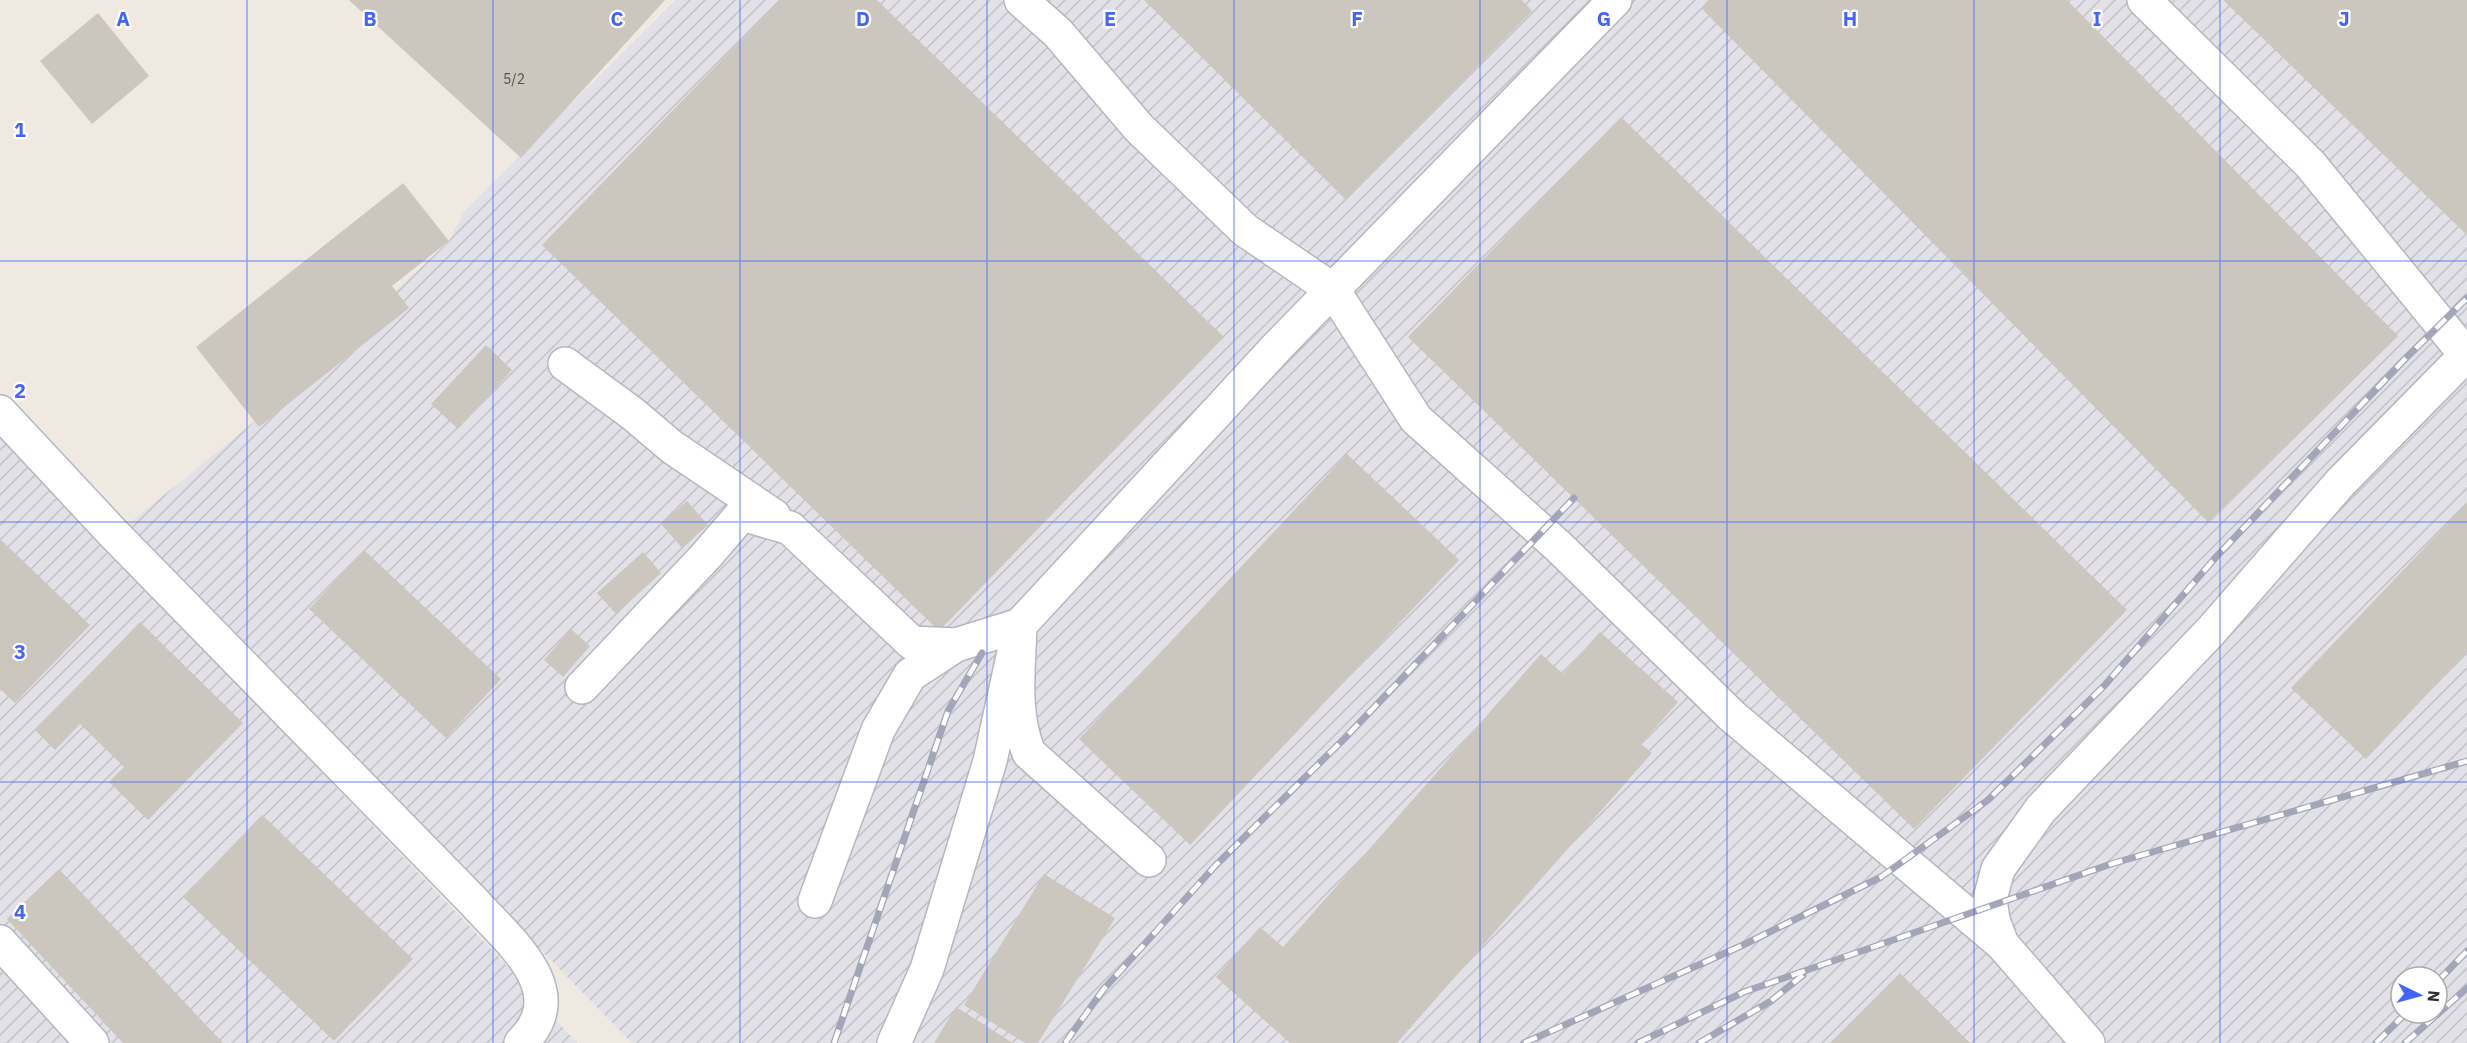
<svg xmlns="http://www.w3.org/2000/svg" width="2467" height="1043" viewBox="0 0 2467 1043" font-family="'IBM Plex Sans',sans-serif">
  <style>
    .industrial { fill: url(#industrial-furrows); fill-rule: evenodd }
    .building { fill: #cbc7bf }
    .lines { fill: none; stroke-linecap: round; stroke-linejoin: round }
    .minor-casing { stroke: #b4b7c1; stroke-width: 36 }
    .minor { stroke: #fff; stroke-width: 33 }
    .rail-casing { stroke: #a3a6b8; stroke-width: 7 }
    .rail { stroke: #fff; stroke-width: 4.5; stroke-dasharray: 14; stroke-linecap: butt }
    .grid { fill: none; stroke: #4264fb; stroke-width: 1.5; stroke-opacity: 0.55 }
    .labels { text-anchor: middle; stroke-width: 4.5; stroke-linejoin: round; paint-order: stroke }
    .number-label { font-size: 14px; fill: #555452 }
    .grid-label { font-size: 20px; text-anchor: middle; font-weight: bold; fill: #4264fb; stroke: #fff; stroke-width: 4.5; stroke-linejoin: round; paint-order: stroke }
  </style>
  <defs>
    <pattern id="industrial-furrows" width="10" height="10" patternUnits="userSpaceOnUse" patternTransform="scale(1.5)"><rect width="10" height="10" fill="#e3e1e8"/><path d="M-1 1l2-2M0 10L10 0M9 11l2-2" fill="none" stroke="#c3c1c7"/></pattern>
  </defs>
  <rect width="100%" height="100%" fill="#efe9e1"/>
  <g class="industrial">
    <path d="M676,0H2467V1043H632L126,526L255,421L449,241L464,212ZM2401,977H2437V1013H2401Z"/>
    <path d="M0,437L496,954L577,1043H0Z"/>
  </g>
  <g class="building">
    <path d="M349,0H665L521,158Z"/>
    <path d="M780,0H877L1224,337L939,631L542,245Z"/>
    <path d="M1144,0H1522L1532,11L1346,200Z"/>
    <path d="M1710,0H2067L2398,336L2209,523L1702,9Z"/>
    <path d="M2223,0H2467V235Z"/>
    <path d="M98,13L149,76L92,124L40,61Z"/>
    <path d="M1621,117L2127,610L1914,829L1408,337Z"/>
    <path d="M403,183L449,241L392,286L409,308L259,427L196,347Z"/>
    <path d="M486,345L512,370L458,429L431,404Z"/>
    <path d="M1347,454L1459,560L1190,845L1079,739Z"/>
    <path d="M687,501L708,525L682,548L661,524Z"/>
    <path d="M2467,503V652L2366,759L2291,688Z"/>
    <path d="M0,539L90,625L15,703L0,689Z"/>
    <path d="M364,550L501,679L446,738L309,609Z"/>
    <path d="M643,552L661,573L616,614L597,593Z"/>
    <path d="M140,622L243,723L148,820L109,782L124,767L80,724L55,750L35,730Z"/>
    <path d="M571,629L590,646L563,677L544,660Z"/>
    <path d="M1600,632L1678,702L1641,744L1652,753L1397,1043H1290L1216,977L1260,927L1283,947L1541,654L1563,674Z"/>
    <path d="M262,815L413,959L334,1041L183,897Z"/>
    <path d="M59,869L223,1043H123L7,919Z"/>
    <path d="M1044,874L1115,918L1038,1043H1025L964,1005Z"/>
    <path d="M1900,973L1970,1043H1830Z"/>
    <path d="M956,1007L1013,1043H934Z"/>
  </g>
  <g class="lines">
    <g class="minor-casing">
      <g id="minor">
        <path d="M1021,0L1058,33L1139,128L1245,230L1333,290L1416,419L1558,546L1732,716L2002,944L2088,1043"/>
        <path d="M2144,0L2310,164L2467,356"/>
        <path d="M565,364L633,414L672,447L774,516"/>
        <path d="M0,412L112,532L473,901C509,941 574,991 521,1043"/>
        <path d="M582,687L705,557L742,514L790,528L912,643L956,645"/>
        <path d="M1149,860L1029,753C1012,712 1019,668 1020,625L1277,347L1615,0"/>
        <path d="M815,901L878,730L910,675L956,645L1020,625L990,761L927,969L894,1043"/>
        <path d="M0,942L92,1043"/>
        <path d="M2002,944L1993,920L1990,899L1998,869L2041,809L2211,631L2340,483L2467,354"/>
      </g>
    </g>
    <use href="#minor" class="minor"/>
    <g class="rail-casing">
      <g id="rail">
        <path d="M2437,982L2467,951"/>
        <path d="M834,1043L948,711L982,653"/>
        <path d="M1065,1043L1103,990L1215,866L1344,739L1574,498"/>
        <path d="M1524,1043L1741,946L1881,877L1988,800L2104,686L2216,557L2404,360L2467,298"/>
        <path d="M1638,1043L1744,992L2111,864L2467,761"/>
        <path d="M1699,1043L1771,1001L1803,975"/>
        <path d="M2376,1043L2406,1013"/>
        <path d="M2405,1043L2467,988"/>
      </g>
    </g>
    <use href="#rail" class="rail"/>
  </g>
  <path class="grid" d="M247,0V1043M493,0V1043M740,0V1043M987,0V1043M1234,0V1043M1480,0V1043M1727,0V1043M1974,0V1043M2220,0V1043M0,261H2467M0,522H2467M0,782H2467"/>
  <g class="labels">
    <g class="number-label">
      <text x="514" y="84">5/2</text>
    </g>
  </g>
  <g class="grid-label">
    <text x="123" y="26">A</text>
    <text x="370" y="26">B</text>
    <text x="617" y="26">C</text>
    <text x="863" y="26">D</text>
    <text x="1110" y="26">E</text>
    <text x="1357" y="26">F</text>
    <text x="1604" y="26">G</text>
    <text x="1850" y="26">H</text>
    <text x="2097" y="26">I</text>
    <text x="2344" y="26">J</text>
    <text x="20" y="137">1</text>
    <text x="20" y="398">2</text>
    <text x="20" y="659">3</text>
    <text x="20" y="919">4</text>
  </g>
  <g transform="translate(2419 995) rotate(95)"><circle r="28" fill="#ffffff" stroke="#ababab" stroke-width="1.5"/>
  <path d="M0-4.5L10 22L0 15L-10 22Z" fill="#4264fb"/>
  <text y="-9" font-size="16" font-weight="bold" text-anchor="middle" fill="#2e2e2e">N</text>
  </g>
</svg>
